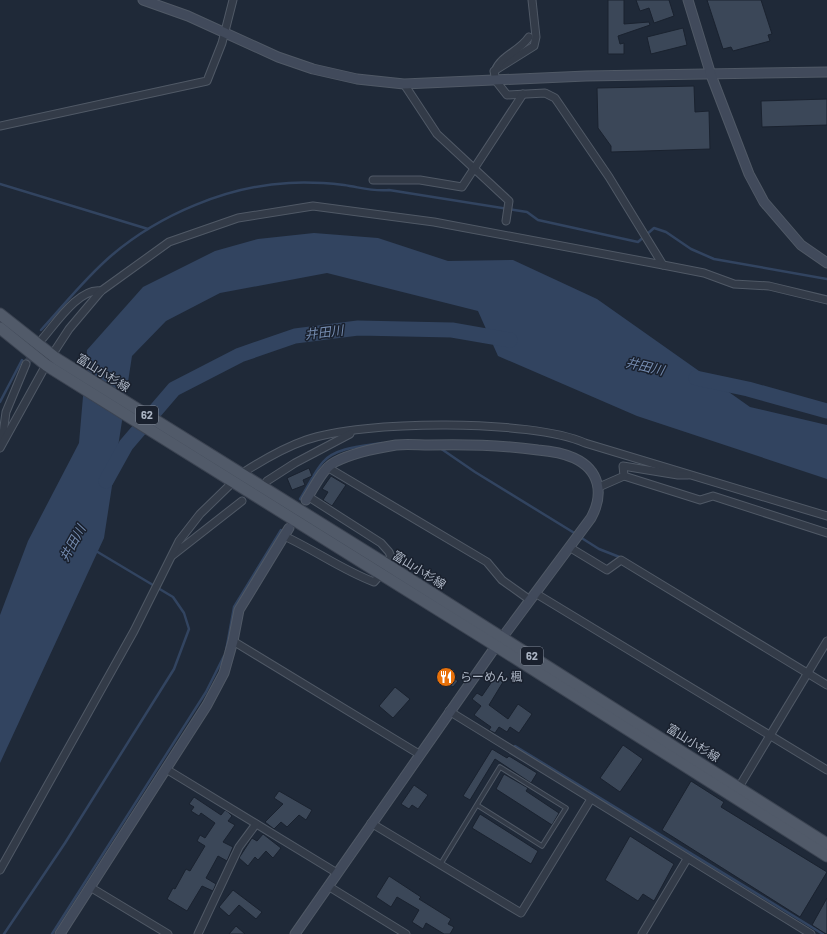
<svg xmlns="http://www.w3.org/2000/svg" width="827" height="934" viewBox="0 0 827 934" font-family="Barlow,'Noto Sans JP',sans-serif">
  <style>
    .water { fill: #324460 }
    .lines { fill: none; stroke-linecap: round; stroke-linejoin: round }
    .stream { stroke: #324460; stroke-width: 2.5 }
    .river { stroke: #324460; stroke-width: 15 }
    .building { fill: #3b4758; stroke: #1a222f }
    .street-tunnel { stroke: #343e4d; stroke-width: 7; stroke-dasharray: 7 3.5; stroke-linecap: butt }
    .lane-casing { stroke: #505966; stroke-width: 5.5 }
    .street-casing { stroke: #505966; stroke-width: 9 }
    .secondary-casing { stroke: #505966; stroke-width: 11 }
    .primary-casing { stroke: #3c4452; stroke-width: 13 }
    .lane { stroke: #333b48; stroke-width: 3.5 }
    .street { stroke: #333b48; stroke-width: 7 }
    .secondary { stroke: #414a5b; stroke-width: 9 }
    .primary { stroke: #515a69; stroke-width: 11 }
    .labels { text-anchor: middle; stroke-width: 3; stroke-linejoin: round; paint-order: stroke }
    .shield { fill: #19202d; stroke: #818997; stroke-width: 1 }
    .shield-label { font-size: 11px; font-weight: bold; fill: #adb6c5 }
    .street-label { font-size: 12px; fill: #adb6c5; stroke: #19202d }
    .poi-label { font-size: 12px; fill: #adb6c5; stroke: #19202d; text-anchor: start }
    .water-label { font-size: 13px; font-style: italic; fill: #748baf; stroke: #19202d }
  </style>
  <rect width="100%" height="100%" fill="#1f2938"/>
  <path class="water" d="M314,233L378,238L448,261L513,260L597,299L750,407L827,425V479L637,416L498,356L478,311L327,273L220,293L166,321L132,356L104,538L0,763V615L28,541L79,443L87,350L143,287L215,251L258,239Z"/>
  <g class="lines">
    <g class="stream">
      <path d="M0,184L148,229"/>
      <path d="M41,330C64,305 86,277 112,255C159,215 227,186 289,183C307,182 326,183 344,185C359,187 373,192 389,190L527,212L538,220L638,242L654,228L666,232L691,249L714,259L827,279"/>
      <path d="M0,402L22,360"/>
      <path d="M440,448L475,472L576,534"/>
      <path d="M300,499C308,487 314,472 323,462C336,447 365,446 382,443"/>
      <path d="M580,537L599,549L622,558"/>
      <path d="M226,651L234,607L281,530"/>
      <path d="M515,746L823,934"/>
      <path d="M4,934L65,843L174,669L189,629L184,613L173,597L96,551"/>
      <path d="M52,934L206,692L224,656"/>
    </g>
    <g class="river">
      <path d="M696,378L748,389L827,411"/>
      <path d="M106,481L126,445L174,389L240,355L295,336L358,328L452,330L510,340"/>
    </g>
  </g>
  <g class="building">
    <path d="M608,0H624V24L649,22L650,25L618,36L620,44L624,43V54H608Z"/>
    <path d="M636,0H669L674,16L654,23L649,8L640,11Z"/>
    <path d="M707,0H761L772,34L768,35L770,41L733,51L731,47L723,49Z"/>
    <path d="M683,28L687,45L651,54L647,37Z"/>
    <path d="M694,86L695,112L709,111L710,149L611,152V146L598,128L597,88Z"/>
    <path d="M827,99V125L762,127L761,101Z"/>
    <path d="M309,468L312,476L303,480L305,485L292,490L287,478Z"/>
    <path d="M331,476L346,485L332,506L323,500L328,492L322,489Z"/>
    <path d="M446,667L457,675L454,678L458,681L453,687L436,676L440,670L443,672Z"/>
    <path d="M495,677L503,682L489,705L508,719L518,704L532,714L519,733L510,727L507,732L499,727L495,733L489,730L491,727L474,715L481,706L472,699L477,693L482,696Z"/>
    <path d="M395,687L410,699L393,718L379,706Z"/>
    <path d="M623,745L643,759L620,792L600,778Z"/>
    <path d="M492,749L507,758L509,756L537,773L531,783L495,759L470,800L463,796Z"/>
    <path d="M504,774L528,788L526,791L559,813L552,825L496,789Z"/>
    <path d="M691,781L724,802L721,807L827,872L800,917L662,830Z"/>
    <path d="M414,785L428,795L418,809L412,805L409,809L401,804Z"/>
    <path d="M279,791L312,810L306,820L299,815L287,827L281,822L274,829L265,822L283,804L274,798Z"/>
    <path d="M194,797L221,815L225,810L228,812L232,816L228,821L235,825L223,842L233,847L227,861L218,856L206,878L216,884L213,891L202,886L187,911L167,899L173,888L175,889L186,869L190,871L205,846L197,841L200,835L205,838L215,823L201,813L199,816L191,811L194,807L189,804Z"/>
    <path d="M480,814L538,851L531,864L472,828Z"/>
    <path d="M263,834L281,848L273,858L266,851L258,860L255,857L248,866L239,858L252,838L257,841Z"/>
    <path d="M630,836L674,864L654,901L643,894L638,901L605,880Z"/>
    <path d="M389,876L421,897L419,899L451,919L448,924L454,927L450,934H444L426,923L423,929L412,922L419,910L397,897L391,907L376,897Z"/>
    <path d="M233,890L262,912L256,919L239,905L229,916L219,907Z"/>
    <path d="M827,898V934H826L812,925Z"/>
    <path d="M236,926L245,934H229Z"/>
  </g>
  <g class="lines">
    <path class="street-tunnel" d="M26,364L41,341"/>
    <g class="lane-casing">
      <path id="lane" d="M440,865L500,767L566,808L542,846L477,805"/>
    </g>
    <g class="street-casing">
      <g id="street">
        <path d="M532,0L536,37L534,46L494,71L496,81L507,95L545,93L555,98L609,177L663,265L704,273L734,284L769,286L827,300"/>
        <path d="M495,71C501,55 519,52 529,37"/>
        <path d="M404,84L437,134L509,201L506,221"/>
        <path d="M0,126L207,81L222,43L233,0"/>
        <path d="M373,180H420L462,187L523,94"/>
        <path d="M43,338C56,323 80,287 101,291"/>
        <path d="M52,355L69,329L101,291L169,242L238,218L313,206L434,222L663,265"/>
        <path d="M2,441L6,412L26,364"/>
        <path d="M0,448L46,365"/>
        <path d="M327,467L487,562L502,580L530,600"/>
        <path d="M241,474C261,461 283,448 306,440C362,420 531,419 585,443L827,516"/>
        <path d="M624,476L700,500L713,496L827,533"/>
        <path d="M267,481L295,463L350,434"/>
        <path d="M599,487L624,476L623,466L678,475H688"/>
        <path d="M309,497L381,543L389,552L391,557L386,564"/>
        <path d="M284,536C315,550 342,570 374,582L381,574"/>
        <path d="M569,547L607,570L621,560L827,685"/>
        <path d="M173,555L242,501"/>
        <path d="M535,593L827,770"/>
        <path d="M233,641L419,754"/>
        <path d="M449,711L811,934"/>
        <path d="M166,769L337,873"/>
        <path d="M739,787L827,641"/>
        <path d="M371,823L521,913L591,799"/>
        <path d="M0,870L134,631L179,541L200,514L234,481"/>
        <path d="M328,886L406,934"/>
        <path d="M90,887L168,934"/>
        <path d="M198,934L239,847L256,824"/>
        <path d="M642,934L687,859"/>
      </g>
    </g>
    <g class="secondary-casing">
      <g id="secondary">
        <path d="M143,0L188,16L278,57L313,69L357,79L404,84L586,76L827,72"/>
        <path d="M688,0L711,75L749,174L764,202L801,245L827,263"/>
        <path d="M60,934L207,705L224,673L233,641L239,610L289,528"/>
        <path d="M295,934L496,646L591,518C604,494 600,470 574,458C563,453 550,451 538,450C502,445 466,444 429,445C419,445 407,444 396,445C377,448 352,453 335,462C322,469 314,488 306,500"/>
      </g>
    </g>
    <g class="primary-casing">
      <g id="primary">
        <path d="M0,314L57,359L386,564L827,844"/>
        <path d="M0,328L46,365L485,639L827,856"/>
      </g>
    </g>
    <use href="#lane" class="lane"/>
    <use href="#street" class="street"/>
    <use href="#secondary" class="secondary"/>
    <use href="#primary" class="primary"/>
  </g>
  <defs>
    <g id="restaurant-disc" transform="scale(1)"><circle r="9.5" fill="#e8710a" stroke="#19202d"/><path d="M-5-6h1v4h1v-4h1v4h1v-4h1v5L-1.5 .5V6h-2V.5L-5-1ZM5-6V6H3V1.5H1.5Q1.5-4 5-6Z" fill="#fff"/></g>
  </defs>
  <g fill-rule="evenodd">
    <use href="#restaurant-disc" x="446" y="677"/>
  </g>
  <g class="labels">
    <g class="shield">
      <rect x="136" y="406" width="22" height="18" rx="3"/>
      <rect x="521" y="647" width="22" height="18" rx="3"/>
    </g>
    <g class="shield-label">
      <text x="147" y="419">62</text>
      <text x="532" y="660">62</text>
    </g>
    <g class="street-label">
      <text transform="translate(103 373) rotate(32)" y="4">富山小杉線</text>
      <text transform="translate(419 570) rotate(32)" y="4">富山小杉線</text>
      <text transform="translate(693 743) rotate(32)" y="4">富山小杉線</text>
    </g>
    <g class="poi-label">
      <text x="460" y="681">らーめん 楓</text>
    </g>
    <g class="water-label">
      <text transform="translate(324 332) rotate(-7)" y="5">井田川</text>
      <text transform="translate(645 366) rotate(13)" y="5">井田川</text>
      <text transform="translate(72 543) rotate(-61)" y="5">井田川</text>
    </g>
  </g>
</svg>
